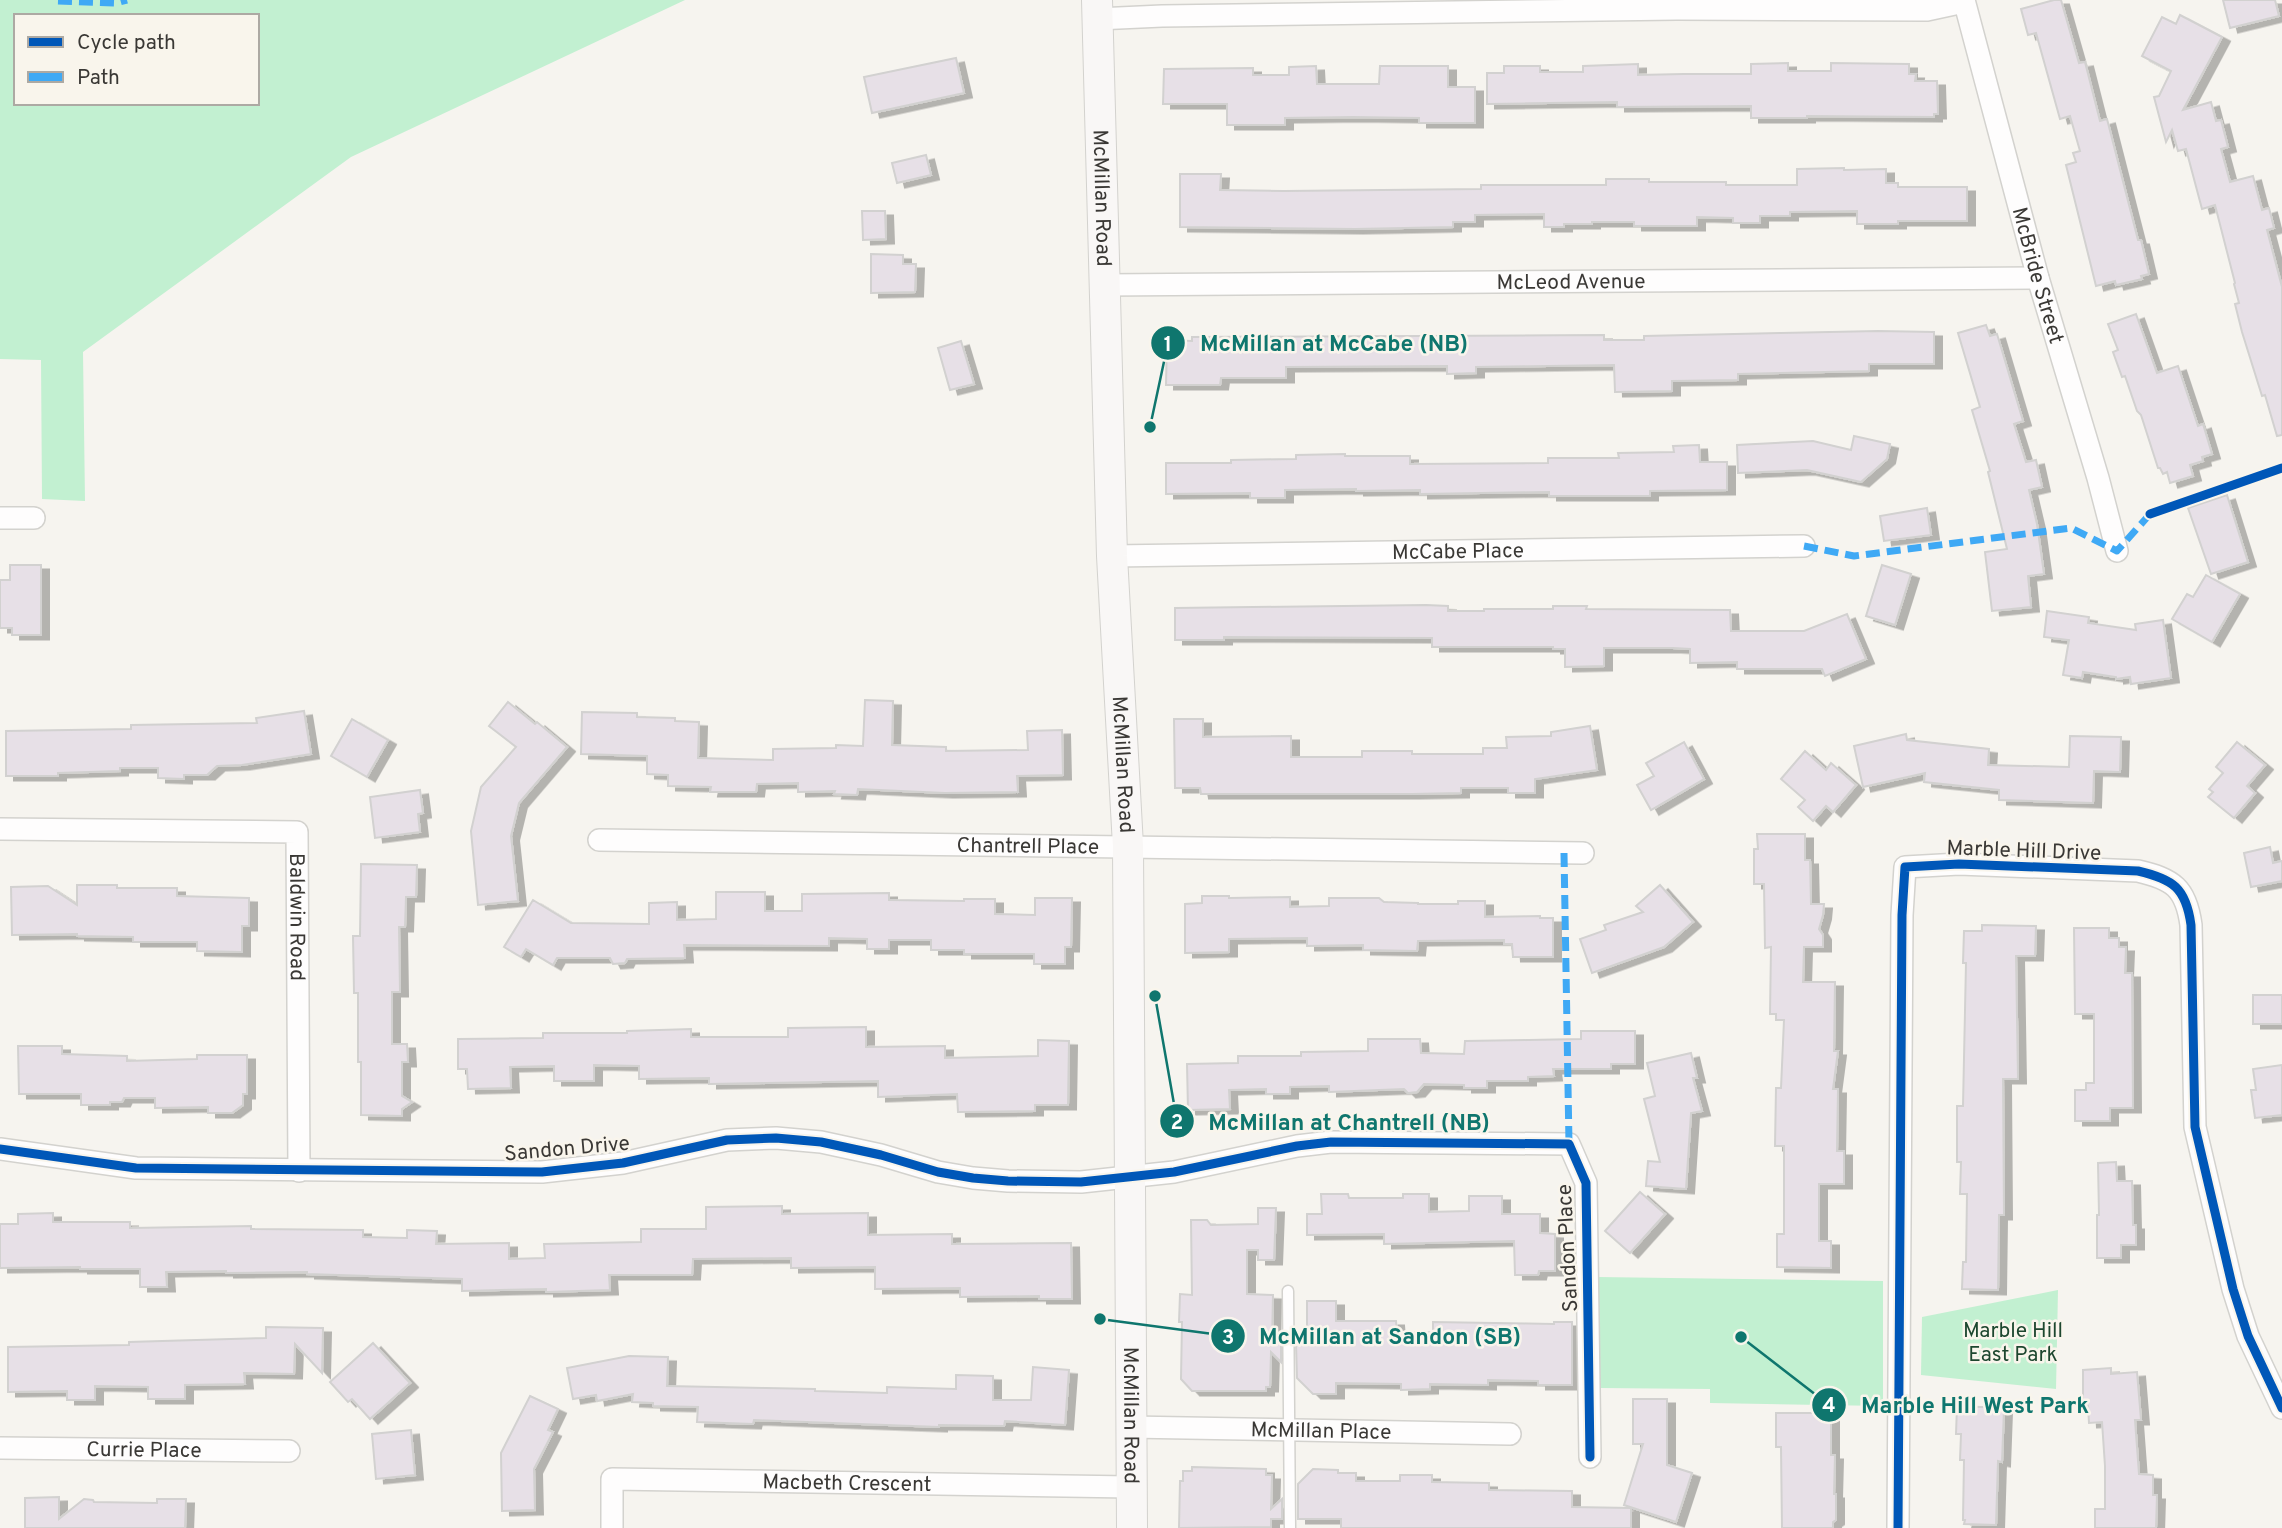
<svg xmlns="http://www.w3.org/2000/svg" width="2282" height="1528" viewBox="0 0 2282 1528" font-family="Overpass,sans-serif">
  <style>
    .green { fill: #c2f0d1; fill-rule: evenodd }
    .building { fill: #e7e0e7; stroke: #d2d1d0; stroke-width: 2; filter: url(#shadow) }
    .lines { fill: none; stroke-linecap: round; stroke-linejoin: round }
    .lane-casing { stroke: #d3d2ce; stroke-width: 13 }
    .street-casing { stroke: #d3d2ce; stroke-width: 24 }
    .secondary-casing { stroke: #d3d2ce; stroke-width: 32 }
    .lane { stroke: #fefdfd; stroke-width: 10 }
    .street { stroke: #fefdfd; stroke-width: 21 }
    .secondary { stroke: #f9f7f6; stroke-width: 30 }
    .quiet { stroke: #3fa9f5; stroke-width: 7; stroke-dasharray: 14 7; stroke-linecap: butt }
    .cycleway-casing { stroke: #f9f5ec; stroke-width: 13 }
    .cycleway { stroke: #0057b8; stroke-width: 9 }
    .labels { text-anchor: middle; stroke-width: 5; stroke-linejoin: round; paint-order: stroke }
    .street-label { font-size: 21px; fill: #3a3835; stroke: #f9f5ec }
    .park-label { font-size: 21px; fill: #1d472f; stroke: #f9f5ec }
    .leader { fill: none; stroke: #0f766e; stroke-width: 2.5 }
    .callout-dot { fill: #0f766e; stroke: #f9f5ec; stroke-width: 2.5 }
    .mark-label { font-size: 21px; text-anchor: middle; font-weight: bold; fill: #fff }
    .callout-label { font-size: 23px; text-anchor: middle; font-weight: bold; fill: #0f766e; stroke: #f9f5ec; stroke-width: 5; stroke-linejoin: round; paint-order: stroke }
  </style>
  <defs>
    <filter id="shadow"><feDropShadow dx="8" dy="4.5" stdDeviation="0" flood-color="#0004"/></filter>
  </defs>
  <rect width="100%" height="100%" fill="#f6f4ef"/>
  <g class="green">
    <path d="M0,0H685L351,157L83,352L85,501L42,499L41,360L0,359ZM16,16H257V103H16Z"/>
    <path d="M1598,1277L1883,1281V1406L1710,1403V1389L1600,1388Z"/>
    <path d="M2058,1290L2056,1389L1921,1375L1922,1317Z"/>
  </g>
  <g class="building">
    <path d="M2054,0H2061L2079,63L2085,62L2100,121L2107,119L2138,240H2141L2149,274L2141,276L2142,279L2116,285L2115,281L2096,286L2066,165L2076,162L2073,153L2080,151L2070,116L2060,119L2036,33L2028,35L2021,9Z"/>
    <path d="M2223,0H2275L2279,16L2230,28Z"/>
    <path d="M2180,15L2222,37L2183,110L2211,102L2216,121L2221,120L2228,147L2221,149L2230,182L2253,176L2262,210L2269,208L2274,228L2267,230L2282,287V435L2277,436L2265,395L2262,396L2242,332L2235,304L2239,303L2234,284L2235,283L2215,205L2202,209L2186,149L2178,151L2172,130L2166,142L2154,97L2159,96L2171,71L2142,56L2162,17L2176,24Z"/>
    <path d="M956,58L964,93L872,113L864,77Z"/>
    <path d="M1788,63V71H1831V63L1909,64V74H1916L1915,81H1937L1938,114H1934V117L1807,116V118H1751V106L1617,107V102L1487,104V73H1504V66H1540V72H1583V66L1638,64V75L1684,74H1751V64Z"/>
    <path d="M1316,66L1317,84H1379L1380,66H1448V87H1475V123H1419V118L1353,117L1285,118V125H1227V104H1163L1164,69L1253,68V75H1289V67Z"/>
    <path d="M926,155L931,175L897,183L892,163Z"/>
    <path d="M1844,168V170L1886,169V183H1898V187H1967V221H1898V224H1857V211L1790,212V216H1760V223H1733V218L1697,217V226H1634V222H1592V224H1564V227H1544V214L1475,215V222H1453V227L1355,229L1180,227V174H1221L1220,190L1284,191L1481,189V185H1606V179H1649V182H1726V185H1797V169Z"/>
    <path d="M862,211H885L886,239L863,240Z"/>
    <path d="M871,254L903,255V264H916L915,292L871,293Z"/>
    <path d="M2136,314L2157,373L2178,366L2198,426L2203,424L2212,454L2202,457L2203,461L2190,465L2193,476L2170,483L2167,472L2163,474L2160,468H2158L2141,415L2137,411L2125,376L2122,377L2113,352L2118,350L2108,324Z"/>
    <path d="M1986,325L1990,336L1997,334L2023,421L2014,424L2026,462L2036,460L2042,487L2029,490L2037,524L2044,574L2028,576L2031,607L1992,611L1985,552L2007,549L1988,472L1990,471L1972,410L1980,407L1958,333Z"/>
    <path d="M1878,331L1934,332V364H1869V371L1738,374V380L1672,381V391L1615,392L1614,365L1476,367V373L1447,374V366L1286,367V378H1221L1220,385H1166L1167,340L1192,341V337L1604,335V340H1644V336Z"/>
    <path d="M961,341L974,384L950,390L938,348Z"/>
    <path d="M1854,436L1890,444L1887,459L1861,482L1807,470L1738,473L1737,445L1813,441L1851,450Z"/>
    <path d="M1699,445L1700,462H1727V490L1650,491V496H1549V492L1420,494V490L1356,491V489L1285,490V498H1250V493L1166,494V463H1231V460L1296,459V455L1345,454V456H1410V464L1548,463V458H1619L1618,453L1674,452L1673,446Z"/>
    <path d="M2227,495L2248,562L2211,574L2188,508Z"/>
    <path d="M1927,508L1931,535L1884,541L1880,516Z"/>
    <path d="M10,565H41V635H12V628H0V580H10Z"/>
    <path d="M1882,565L1911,574L1895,625L1866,616Z"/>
    <path d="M2206,575L2240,594L2212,642L2172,619L2187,594L2193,597Z"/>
    <path d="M1426,605L1448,606V611H1484V609H1553V606H1587L1586,609L1730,610L1731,631H1804L1847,614L1866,659L1825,676L1822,669H1737V662L1690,663V649L1673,648H1604V666L1565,667V649H1553V647H1432V638L1224,637V640H1175V608Z"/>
    <path d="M2047,611L2089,617L2088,623L2136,630L2135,624L2163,620L2171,678L2131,684L2130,677L2116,679V677L2083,672L2082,678L2063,675L2069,640L2044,637Z"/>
    <path d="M865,700L893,701L892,745L946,747V751L1028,750L1027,731L1062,730L1063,775L1017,776L1018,792L945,793L858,789L857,795L834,794L835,791L798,792V783L757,784L756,792H710L711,787L668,786V775L647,774V756L581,754L582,712L637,713V717L675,718V721L699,722L698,758L773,760V749L836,748V745L863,746Z"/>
    <path d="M508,702L535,724L537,722L567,747L519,803L511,836L518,901L478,905L471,831L481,787L516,747L489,726Z"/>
    <path d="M304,711L311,754L242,765L217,766L207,775H184V779L158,778V768H120V771L58,773V776H6V731L131,729V725L257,723L256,718Z"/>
    <path d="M352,719L388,740L367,777L331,756Z"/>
    <path d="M1174,719H1203V737L1291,736V757H1362V751H1412V754H1483V748H1507L1506,737L1551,736V732L1590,726L1597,770L1535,779V793H1508V788H1461V793L1412,794H1201L1200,788H1175Z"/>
    <path d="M1906,734L1907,740L1989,749L1988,765L2069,767L2070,736L2121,737L2120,772L2094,771L2093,803L1999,800V790L1924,782L1925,773L1863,787L1854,746Z"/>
    <path d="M1684,742L1704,779L1651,810L1637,785L1654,776L1646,763Z"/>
    <path d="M2237,742L2265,765L2247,786L2255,793L2234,818L2208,797L2213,792L2209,789L2223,773L2216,767Z"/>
    <path d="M1805,751L1826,770L1831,763L1856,785L1833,812L1826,806L1813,821L1798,807L1805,800L1781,779Z"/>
    <path d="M420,790L423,813L418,814L420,832L375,838L370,797Z"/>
    <path d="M1757,834H1805V860H1810L1811,904H1824L1823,915L1819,929L1823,935V947H1804L1803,982H1835L1834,1051H1838L1833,1089H1838L1837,1151H1844V1184H1819V1241H1831V1268L1777,1267V1234H1784V1146H1775L1776,1088H1781L1784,1020H1776V1014H1770L1771,947L1765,948L1764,884H1754V849H1758Z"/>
    <path d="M2270,847L2273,863L2282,861V881L2251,887L2244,853Z"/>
    <path d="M361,864L417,865L416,897H406L405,927H399L400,992H392V1044H407L408,1062H402V1096L412,1102L402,1109V1116L361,1115V1062H358V993H354L353,936H360Z"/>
    <path d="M77,885H117V888H177V896L249,898V926H242V952L197,951V942H133V937L77,936V934L12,935L11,887L48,886L77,905Z"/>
    <path d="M1660,885L1693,922L1664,947L1592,973L1580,939L1606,930L1604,925L1643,912L1636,906Z"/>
    <path d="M716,892H765V911H802V894L889,893V900L964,901V899H995V914L1035,915V898H1072L1071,947H1065V964H1034V954H964V950H931V940H889V949H867V939L829,938V946L684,945L685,958L627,959L625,963L613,964L610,958H557L553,965L526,949L521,957L504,947L533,900L571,923L649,924V903L677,902V920L716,919Z"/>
    <path d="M1202,896H1229V898L1290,897V907L1329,906V898H1379L1384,902L1418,903V904H1458V901H1485V917L1540,916V918H1553V957H1513L1512,944H1504V940L1418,941L1417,951L1363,950V945L1307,946V938L1229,939V952L1185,953V904L1202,903Z"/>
    <path d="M1982,925L2036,926L2035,956H2016L2018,1079H2003L2004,1215H1999L1998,1290L1962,1289L1963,1262H1966L1967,1194H1960L1961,1162H1957V1106H1963L1966,963H1963L1964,931H1982Z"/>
    <path d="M2074,928H2109V938H2119V947H2126L2125,973H2132L2133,1108H2110V1121H2075V1090H2086V1083H2094V1014H2075Z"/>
    <rect x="2253" y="995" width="29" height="29"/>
    <path d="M866,1027V1047L945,1046V1058L1038,1056V1040L1069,1041L1068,1105H1035V1111L958,1112L957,1094L878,1097V1081L709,1084V1078L639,1079V1066L594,1065V1081H554V1066L510,1067L511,1088L468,1089L467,1069H458V1039L543,1038V1033H627V1031L691,1029V1037H788V1028Z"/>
    <path d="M1581,1031H1635V1064H1611V1069H1553L1554,1076L1528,1077V1081H1487V1088H1464V1085L1424,1084L1417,1092L1408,1093L1404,1089L1329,1092V1086L1290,1087V1094H1266V1089L1229,1090L1230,1109L1188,1110L1187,1064L1238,1063V1056H1301V1052L1368,1051V1039H1420L1421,1053L1464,1054L1465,1041L1581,1039Z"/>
    <path d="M18,1046H62V1054L127,1056V1061L197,1059V1055H247V1094H243V1105L232,1113H208V1107L155,1108V1098H124L122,1102H110V1105H81V1094H19Z"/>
    <path d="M1691,1053L1697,1078H1693L1702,1111L1691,1113L1686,1189L1646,1186L1648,1161L1660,1162L1644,1099L1655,1096L1647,1063Z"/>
    <path d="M2282,1065V1115L2255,1118L2251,1090H2256L2253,1069Z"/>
    <path d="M2116,1162L2117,1181H2132L2133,1225H2136V1245H2121V1258H2097V1215H2099L2098,1163Z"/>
    <path d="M1640,1192L1665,1214L1630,1253L1605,1231Z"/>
    <path d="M1321,1194H1348L1349,1198H1403V1194H1429V1212L1469,1211V1196H1502V1214H1540V1233L1555,1234V1271H1539L1538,1275H1515L1514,1241L1384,1244V1234L1307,1235V1214H1322Z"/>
    <path d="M782,1206V1214L868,1213V1235L952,1234V1244L1071,1243L1072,1299H1039V1296L960,1297V1288L875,1289V1267L791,1268V1258L693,1259L692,1275H609L610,1290L546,1292V1289L462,1291V1279L307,1274V1272L226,1273V1271L166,1272L167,1287H140V1269H80V1267L0,1268V1224H18V1214L53,1213V1222H130V1228L251,1226V1229L363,1230V1237L407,1238V1230L437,1231L436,1244L509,1243V1259L545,1258L544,1244L641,1242V1229H706V1207Z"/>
    <path d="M1258,1208H1276L1274,1260H1258V1250H1247V1294L1273,1295L1272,1343H1281V1362L1271,1352L1270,1387H1266V1391H1192L1181,1379L1182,1322H1179L1180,1294L1192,1295L1191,1220H1207L1211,1225L1258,1224Z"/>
    <path d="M1307,1301H1336V1321H1396L1397,1333L1433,1332V1322L1554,1324V1322H1572V1385H1538V1381L1488,1380V1385L1430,1384V1389L1401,1390V1384L1336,1383V1394H1313L1297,1378L1296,1344H1307Z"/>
    <path d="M266,1327L323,1328L322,1373L295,1344L294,1374L244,1373L245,1384L185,1385V1399H148V1387L95,1386V1400H67V1391L8,1392V1347L129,1345V1342L266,1338Z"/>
    <path d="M373,1343L410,1383L370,1419L352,1399L348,1402L330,1382Z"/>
    <path d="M629,1356L668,1357L667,1386L815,1389V1391L887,1393V1387L956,1389V1375L993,1376V1400H1031L1033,1367L1069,1370L1065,1425L1005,1421L1004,1426L939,1425V1427L754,1420L753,1424L697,1422L698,1407L653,1406V1403L632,1402L633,1394L597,1401L596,1395L573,1399L567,1368Z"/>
    <path d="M2111,1368V1374L2137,1372L2141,1420H2135L2139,1474L2153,1475V1495H2157L2156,1528H2095V1509H2105V1466L2102,1422L2089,1423L2088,1406L2083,1403V1370Z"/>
    <path d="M530,1396L558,1409L548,1430L553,1432L534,1469L535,1510L502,1511L501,1453Z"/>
    <path d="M1633,1399H1667V1465L1692,1473L1676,1522L1624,1505L1643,1444H1633Z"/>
    <path d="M1957,1406L2004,1408L2002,1462L1998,1461L1996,1525L1964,1524L1965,1520H1963L1964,1460H1960L1961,1434H1956Z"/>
    <path d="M1776,1413H1831V1455H1835L1834,1494H1836V1520L1833,1522V1528H1782L1781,1447H1776Z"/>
    <path d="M411,1430L415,1475L376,1479L372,1434Z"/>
    <path d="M1192,1467L1266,1469V1475H1272L1271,1509L1282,1499V1519H1271V1527L1179,1528L1180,1481H1183V1471H1192Z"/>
    <path d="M1313,1469L1338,1470V1473H1356V1481H1400V1475H1432V1482L1489,1483V1490L1572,1491V1507L1631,1508V1528H1341V1519H1298V1484Z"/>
    <path d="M59,1497V1519L84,1499L93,1500L94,1502L157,1503V1499H186L185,1528H25V1498Z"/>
  </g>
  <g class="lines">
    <g class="lane-casing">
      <path id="lane" d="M1288,1291L1290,1528"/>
    </g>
    <g class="street-casing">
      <g id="street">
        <path id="s1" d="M1964,0L2038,278L2098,478L2117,551"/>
        <path d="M1097,19L1162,16L1677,9L1927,10L1964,2"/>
        <path id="s2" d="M1104,285L2038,278"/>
        <path d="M0,518H34"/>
        <path id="s3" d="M1112,556L1804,546"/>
        <path id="s4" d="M0,829L297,832L299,1171"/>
        <path id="s5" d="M599,840L1583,853"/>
        <path d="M0,1149L136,1168L542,1172L623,1163L727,1140L776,1138L821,1142L881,1155L938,1172L973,1178L1008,1181L1081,1182L1174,1172L1297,1146L1331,1142L1569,1144L1586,1183L1590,1457"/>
        <path id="s6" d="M1130,1427L1510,1434"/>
        <path id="s7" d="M0,1448L289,1451"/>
        <path id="s8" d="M612,1528V1479L1130,1487"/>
        <path d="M1898,1528L1902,915L1905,867L1959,864L2138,871C2173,879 2186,888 2191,925L2195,1127L2233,1289L2248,1336L2282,1408"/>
      </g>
    </g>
    <g class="secondary-casing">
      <g id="secondary">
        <path id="s9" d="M1097,0L1112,556L1128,846L1132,1528"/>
      </g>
    </g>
    <use href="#lane" class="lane"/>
    <use href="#street" class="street"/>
    <use href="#secondary" class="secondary"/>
    <g class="quiet">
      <path d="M58,1L116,3L127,0"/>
      <path d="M1804,546L1854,556L2071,528L2117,551L2150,514"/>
      <path d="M1564,853L1569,1144"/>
    </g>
    <g class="cycleway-casing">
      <g id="cycleway">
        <path d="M2150,514L2282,468"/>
        <path d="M0,1149L136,1168L542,1172L623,1163L727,1140L776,1138L821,1142L881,1155L938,1172L973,1178L1008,1181L1081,1182L1174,1172L1297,1146L1331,1142L1569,1144L1586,1183L1590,1457"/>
        <path d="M1898,1528L1902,915L1905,867L1959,864L2138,871C2173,879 2186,888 2191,925L2195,1127L2233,1289L2248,1336L2282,1408"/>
      </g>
    </g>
    <use href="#cycleway" class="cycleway"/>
  </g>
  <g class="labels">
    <g class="street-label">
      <text dy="7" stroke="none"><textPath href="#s9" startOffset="198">McMillan Road</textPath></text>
      <text dy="7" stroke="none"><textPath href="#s1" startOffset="285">McBride Street</textPath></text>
      <text dy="7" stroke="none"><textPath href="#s2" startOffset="467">McLeod Avenue</textPath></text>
      <text dy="7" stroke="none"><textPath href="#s3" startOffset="346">McCabe Place</textPath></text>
      <text dy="7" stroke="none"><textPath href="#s9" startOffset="765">McMillan Road</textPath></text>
      <text dy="7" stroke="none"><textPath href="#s5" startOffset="429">Chantrell Place</textPath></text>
      <text transform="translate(2024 850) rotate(2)" y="7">Marble Hill Drive</text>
      <text dy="7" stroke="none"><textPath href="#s4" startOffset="382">Baldwin Road</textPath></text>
      <text transform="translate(567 1148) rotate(-5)" y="7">Sandon Drive</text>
      <text transform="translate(1567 1248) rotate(-93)" y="7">Sandon Place</text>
      <text dy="7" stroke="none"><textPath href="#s9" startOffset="1416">McMillan Road</textPath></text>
      <text dy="7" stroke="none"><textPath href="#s6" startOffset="191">McMillan Place</textPath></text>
      <text dy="7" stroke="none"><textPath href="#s7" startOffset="144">Currie Place</textPath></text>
      <text dy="7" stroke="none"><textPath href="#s8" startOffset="284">Macbeth Crescent</textPath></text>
    </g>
    <g class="park-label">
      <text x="2013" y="1337">Marble Hill<tspan x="2013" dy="24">East Park</tspan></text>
    </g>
  </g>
  <path class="leader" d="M1150 427L1168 343M1155 996L1177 1121M1100 1319L1228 1336M1741 1337L1829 1405"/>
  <g class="callout-dot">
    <circle cx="1150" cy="427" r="7"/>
    <circle cx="1155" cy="996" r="7"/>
    <circle cx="1100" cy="1319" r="7"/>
    <circle cx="1741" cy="1337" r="7"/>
    <circle cx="1168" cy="343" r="18"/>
    <circle cx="1177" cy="1121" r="18"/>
    <circle cx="1228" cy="1336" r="18"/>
    <circle cx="1829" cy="1405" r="18"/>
  </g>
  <g class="mark-label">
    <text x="1168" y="351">1</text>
    <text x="1177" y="1129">2</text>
    <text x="1228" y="1344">3</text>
    <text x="1829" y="1412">4</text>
  </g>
  <g class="callout-label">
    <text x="1334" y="351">McMillan at McCabe (NB)</text>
    <text x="1349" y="1130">McMillan at Chantrell (NB)</text>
    <text x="1390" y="1344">McMillan at Sandon (SB)</text>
    <text x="1975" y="1413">Marble Hill West Park</text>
  </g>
  <rect x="14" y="14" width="245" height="91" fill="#f9f5ec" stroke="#ada9a3" stroke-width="2"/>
  <rect x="28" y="37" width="35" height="10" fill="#0057b8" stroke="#ada9a3" stroke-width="2"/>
  <text x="77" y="49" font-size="21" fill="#3a3835">Cycle path</text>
  <rect x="28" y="72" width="35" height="10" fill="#3fa9f5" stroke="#ada9a3" stroke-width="2"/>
  <text x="77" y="84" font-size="21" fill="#3a3835">Path</text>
</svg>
